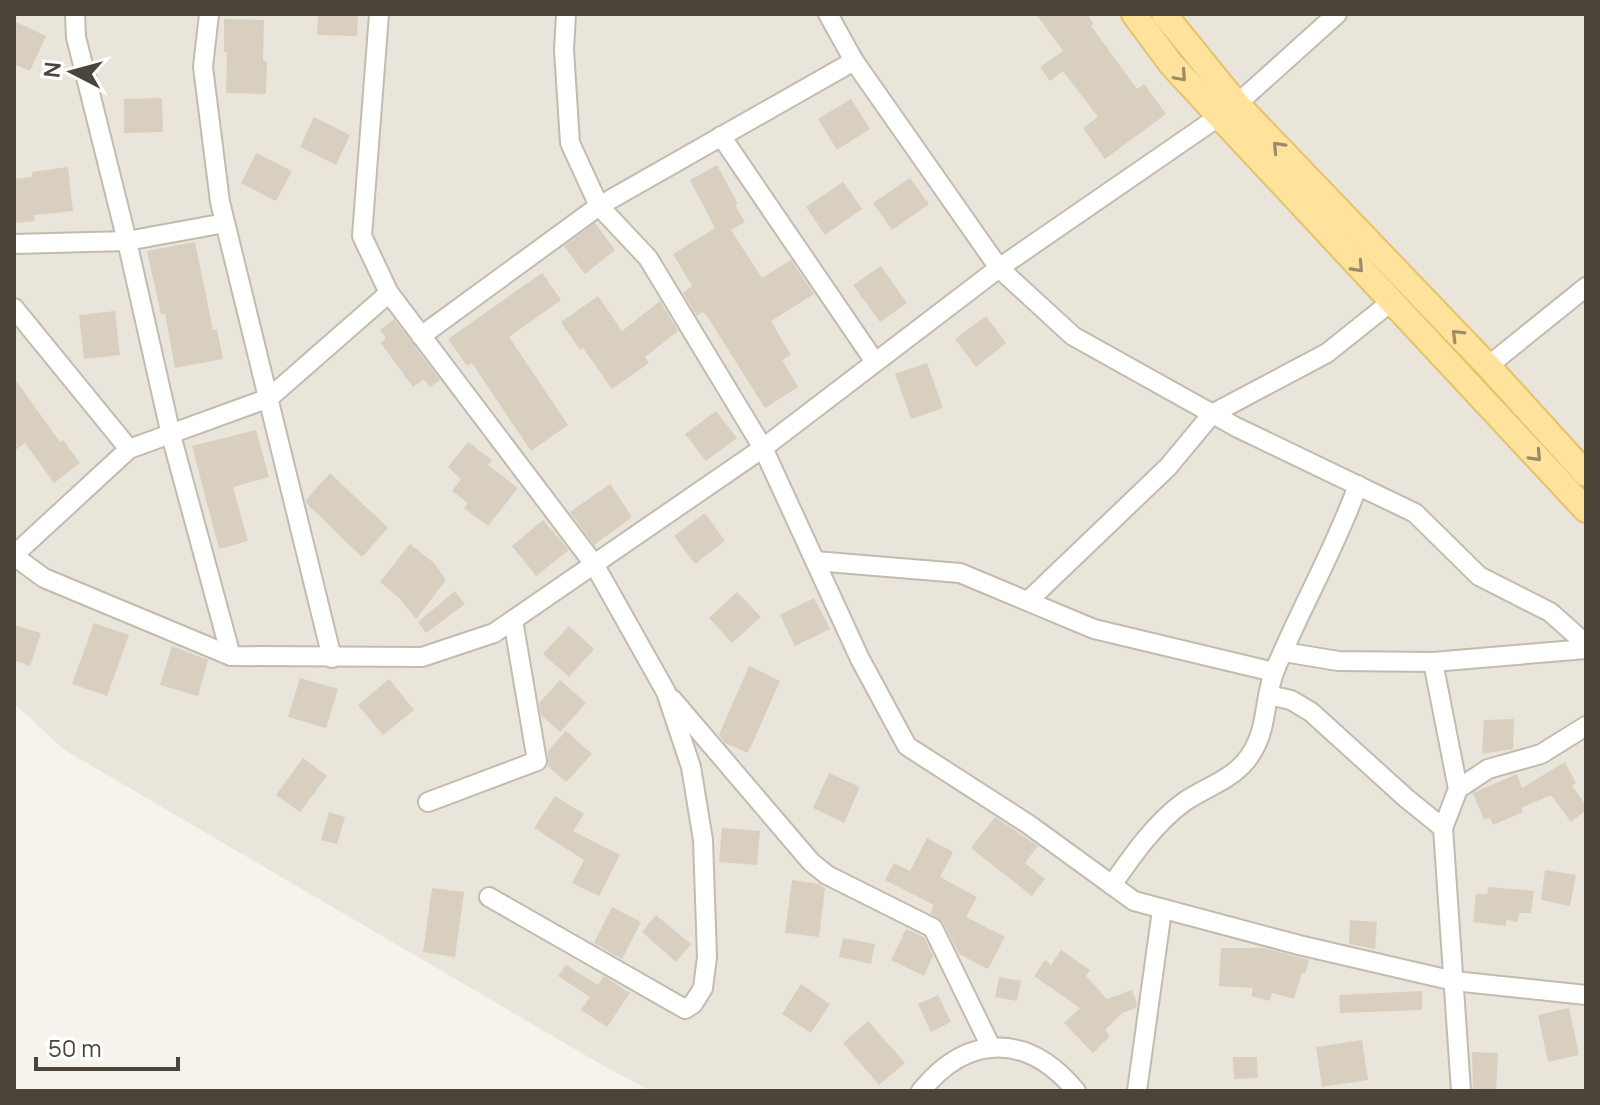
<svg xmlns="http://www.w3.org/2000/svg" width="1600" height="1105" viewBox="0 0 1600 1105" font-family="Manrope,sans-serif">
  <style>
    .residential { fill: #eae5da }
    .building { fill: #d8cfc1 }
    .lines { fill: none; stroke-linecap: round; stroke-linejoin: round }
    .minor-casing { stroke: #c2bbae; stroke-width: 22 }
    .major-casing { stroke: #e6c16a; stroke-width: 28 }
    .minor { stroke: #fff; stroke-width: 18 }
    .major { stroke: #ffe39c; stroke-width: 24 }
    .oneway { stroke: #9c8c66 }
  </style>
  <rect width="100%" height="100%" fill="#f6f3ec"/>
  <path class="residential" d="M14,14H1586V1091H651L602,1065L63,749L14,703Z"/>
  <g class="building">
    <path d="M318,14H358L357,36L317,35Z"/>
    <path d="M1036,14H1087L1094,24L1091,26L1137,89L1144,84L1166,114L1105,159L1083,128L1098,117L1063,71L1050,81L1040,67L1063,51Z"/>
    <path d="M224,19L264,20L263,61H267L266,94L226,93L227,52H224Z"/>
    <path d="M14,21L46,36L30,71L14,64Z"/>
    <path d="M162,98L163,132L124,133V99Z"/>
    <path d="M851,99L870,129L837,150L818,119Z"/>
    <path d="M314,117L350,135L336,165L300,147Z"/>
    <path d="M256,153L292,171L276,201L241,183Z"/>
    <path d="M717,165L738,204L735,205L745,222L731,230L762,278L791,260L814,294L771,321L791,355L782,360L798,387L765,408L707,316L702,312L697,316L683,293L692,286L673,254L715,228L690,180Z"/>
    <path d="M68,167L73,211L34,215L35,221L14,223V179L32,177V172Z"/>
    <path d="M910,178L929,204L892,230L873,203Z"/>
    <path d="M843,182L862,209L825,235L806,207Z"/>
    <path d="M595,223L615,250L585,274L564,246Z"/>
    <path d="M195,242L213,330L217,329L223,359L175,368L165,314H161L147,251Z"/>
    <path d="M881,266L907,303L880,322L853,285Z"/>
    <path d="M542,273L561,300L509,337L568,425L531,451L472,363L467,366L448,339Z"/>
    <path d="M598,296L622,331L660,301L678,331L645,357L649,363L612,389L583,348L580,350L561,322Z"/>
    <path d="M115,311L120,355L84,359L79,315Z"/>
    <path d="M986,316L1006,343L976,367L955,339Z"/>
    <path d="M394,319L440,380L430,387L424,379L413,387L381,343L386,338L380,330Z"/>
    <path d="M927,363L943,408L911,419L895,374Z"/>
    <path d="M14,378L60,442L63,440L80,463L54,483L25,443L14,451Z"/>
    <path d="M716,411L737,438L706,461L685,434Z"/>
    <path d="M256,430L269,477L233,487L248,541L219,549L192,446Z"/>
    <path d="M468,442L492,460L488,465L518,488L488,526L464,508L468,503L452,491L461,479L448,467Z"/>
    <path d="M330,473L388,528L362,557L306,503V500Z"/>
    <path d="M610,484L632,517L594,545L570,512Z"/>
    <path d="M705,513L725,541L695,564L674,536Z"/>
    <path d="M543,520L569,550L536,576L512,546Z"/>
    <path d="M410,544L434,563L446,580L416,619L399,598L380,582Z"/>
    <path d="M455,591L465,604L426,633L418,622Z"/>
    <path d="M737,592L761,617L732,643L709,618Z"/>
    <path d="M814,598L830,629L795,646L780,615Z"/>
    <path d="M94,623L129,635L107,696L72,684Z"/>
    <path d="M14,625L41,633L30,666L14,660Z"/>
    <path d="M569,626L594,649L569,677L543,654Z"/>
    <path d="M172,646L208,660L198,696L160,685Z"/>
    <path d="M749,666L780,681L748,753L725,743L719,735Z"/>
    <path d="M300,678L338,689L326,728L288,717Z"/>
    <path d="M389,679L414,710L383,735L358,705Z"/>
    <path d="M560,680L586,703L560,732L541,715L539,703Z"/>
    <path d="M1514,719L1513,749L1482,754L1484,720Z"/>
    <path d="M566,731L592,754L566,782L548,766V751Z"/>
    <path d="M303,758L327,776L300,812L276,795Z"/>
    <path d="M1565,762L1576,783L1572,786L1586,805V810L1571,822L1551,795L1521,808L1523,812L1493,825L1490,818L1484,820L1473,793L1517,774L1522,788Z"/>
    <path d="M829,773L860,787L844,823L813,808Z"/>
    <path d="M555,796L584,814L573,831L620,855L599,896L572,883L584,860L534,828Z"/>
    <path d="M329,812L345,817L337,844L321,840Z"/>
    <path d="M995,817L1038,846L1025,863L1045,879L1032,896L971,848Z"/>
    <path d="M722,828L760,831L757,865L719,862Z"/>
    <path d="M927,838L953,852L940,877L977,897L966,917L1005,937L988,969L959,954L943,922L930,913L934,905L885,880L894,863L910,871Z"/>
    <path d="M1545,870L1576,875L1570,906L1541,900Z"/>
    <path d="M792,880L819,884L825,888L819,937L785,933Z"/>
    <path d="M1489,887L1534,891L1531,913H1519L1518,922L1506,920V926L1473,922L1476,894H1487Z"/>
    <path d="M432,888L464,892L455,957L423,952Z"/>
    <path d="M612,907L641,922L622,959L594,943Z"/>
    <path d="M656,915L691,944L676,962L642,932Z"/>
    <path d="M1350,920L1377,922L1375,949L1349,944Z"/>
    <path d="M906,929L924,937L933,956L924,976L891,960Z"/>
    <path d="M843,938L875,944L871,964L839,957Z"/>
    <path d="M1221,948H1264L1309,960L1305,974L1302,973L1294,999L1272,993L1270,1001L1251,996L1253,988L1219,986Z"/>
    <path d="M1061,950L1090,970L1086,976L1107,999L1132,990L1137,1003L1136,1008L1122,1013L1105,1030L1110,1036L1093,1053L1064,1023L1080,1008L1034,976L1045,960L1051,965Z"/>
    <path d="M566,965L598,985L604,976L630,993L607,1027L581,1010L590,997L558,976Z"/>
    <path d="M999,977L1021,981L1017,1001L995,997Z"/>
    <path d="M801,984L830,1004L811,1033L782,1014Z"/>
    <path d="M1422,991V1010L1340,1013L1339,995Z"/>
    <path d="M938,995L951,1022L931,1032L918,1004Z"/>
    <path d="M1569,1008L1579,1055L1548,1062L1538,1015Z"/>
    <path d="M868,1021L905,1063L879,1085L843,1043Z"/>
    <path d="M1362,1040L1368,1080L1322,1087L1316,1047Z"/>
    <path d="M1472,1052L1498,1053L1496,1091H1473Z"/>
    <path d="M1233,1057H1257L1258,1078L1234,1079Z"/>
  </g>
  <g class="lines">
    <g class="minor-casing">
      <g id="minor">
        <path d="M75,14L76,37L127,241L171,435L231,656"/>
        <path d="M209,14L203,67L220,202L332,658"/>
        <path d="M566,14L564,50L570,143L599,206L648,258L763,448L860,659L907,746L1028,824L1134,901L1299,945L1454,981L1586,995"/>
        <path d="M828,14L854,61L999,268L1073,336L1236,427L1415,513L1479,576L1550,612L1586,644"/>
        <path d="M721,136L875,362"/>
        <path d="M14,244L127,241L225,223"/>
        <path d="M389,293L594,564L666,692L691,767L703,840L707,957L703,988L693,1004L685,1009L489,897"/>
        <path d="M14,308L129,449L269,398L389,293L362,236L379,14"/>
        <path d="M421,336L599,206L854,61"/>
        <path d="M1488,366L1586,287"/>
        <path d="M14,555L129,449"/>
        <path d="M14,556L44,578L231,656L422,657L494,633L763,448L999,268L1237,104L1337,14"/>
        <path d="M815,561L960,573L1094,629L1274,672"/>
        <path d="M1028,601L1168,467L1212,414L1327,353L1391,302"/>
        <path d="M1284,652L1338,661L1433,662L1586,649"/>
        <path d="M1433,662L1458,789"/>
        <path d="M1269,695L1291,700L1311,712L1406,798L1443,828"/>
        <path d="M672,699L811,862L827,875L933,928L991,1047"/>
        <path d="M428,802L537,761L513,620"/>
        <path d="M1112,885C1132,856 1155,823 1184,802C1204,788 1229,781 1245,762C1270,732 1262,702 1275,670C1301,607 1335,549 1358,485"/>
        <path d="M921,1091C968,1033 1028,1033 1076,1091"/>
        <path d="M1137,1091L1162,910"/>
        <path d="M1461,1091L1443,828L1458,789L1488,769L1541,754L1586,726"/>
      </g>
    </g>
    <g class="major-casing">
      <g id="major">
        <path d="M1134,14L1171,64L1219,116L1586,510"/>
        <path d="M1164,14L1237,104L1488,366L1586,474"/>
      </g>
    </g>
    <use href="#minor" class="minor"/>
    <use href="#major" class="major"/>
  </g>
  <defs><path id="oneway-chevron" d="M-2-3.5L2.5 0L-2 3.5" fill="none" stroke-width="1.6" stroke-linecap="round" stroke-linejoin="round" transform="scale(2)"/></defs>
  <g class="oneway">
    <use href="#oneway-chevron" transform="translate(1181 76) rotate(48)"/>
    <use href="#oneway-chevron" transform="translate(1278 147) rotate(-133)"/>
    <use href="#oneway-chevron" transform="translate(1358 267) rotate(47)"/>
    <use href="#oneway-chevron" transform="translate(1457 335) rotate(-135)"/>
    <use href="#oneway-chevron" transform="translate(1536 456) rotate(47)"/>
  </g>
  <rect width="1600" height="1105" fill="none" stroke="#4b4439" stroke-width="32"/>
  <g transform="translate(72 72) rotate(276)" stroke="#ffffff" stroke-width="6" paint-order="stroke">
  <path d="M0-6L14 30L0 20L-14 30Z" fill="#4b4439"/>
  <text y="-12" font-size="22" font-weight="bold" text-anchor="middle" fill="#4b4439">N</text>
  </g>
  <path d="M36 1057v12h142v-12" fill="none" stroke="#4b4439" stroke-width="4"/>
  <text x="48" y="1057" font-size="24" fill="#4b4439" stroke="#ffffff" stroke-width="6" paint-order="stroke">50 m</text>
</svg>
